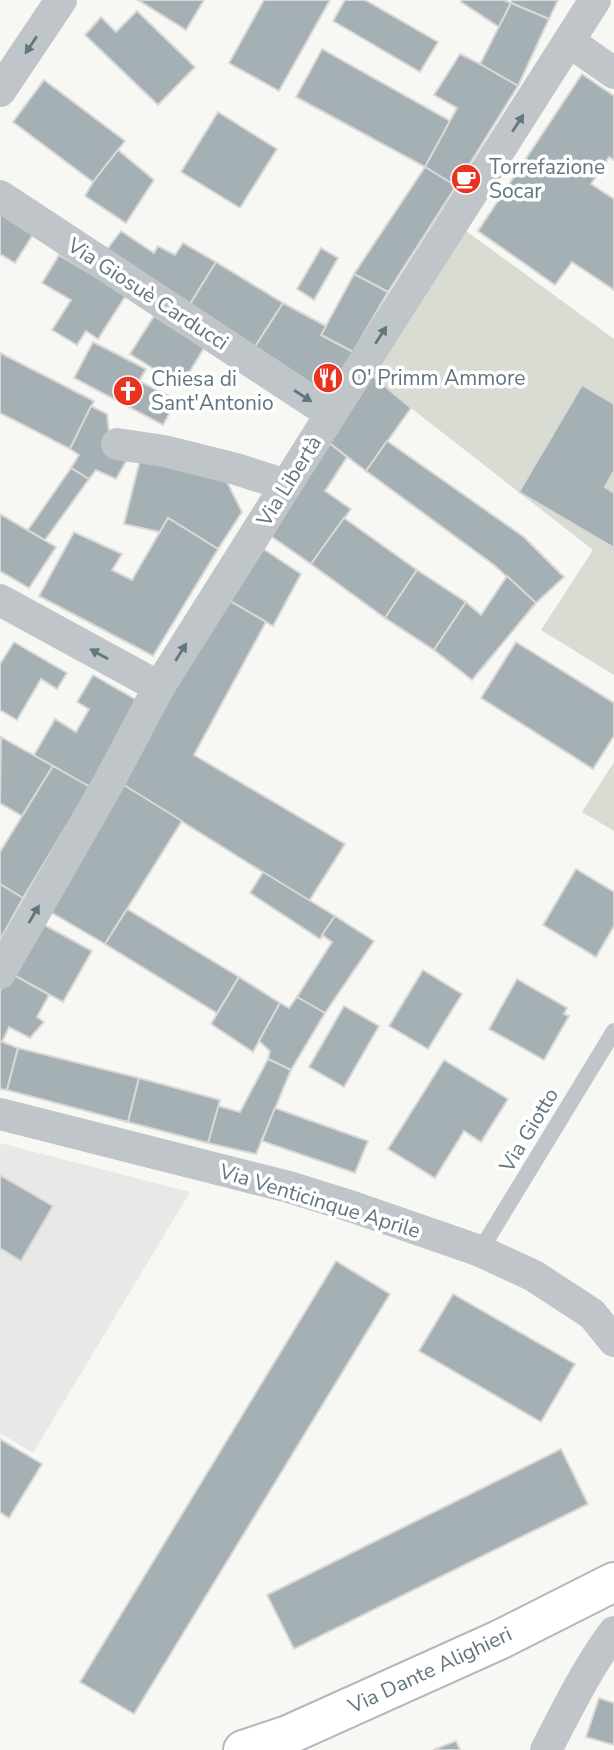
<svg xmlns="http://www.w3.org/2000/svg" width="614" height="1750" viewBox="0 0 614 1750" font-family="'Nunito Sans',sans-serif">
  <style>
    .built { fill: #e8e8e7 }
    .green { fill: #d8dcd3 }
    .building { fill: #a4b0b4; stroke: #d9d8d6; stroke-width: 2 }
    .lines { fill: none; stroke-linecap: round; stroke-linejoin: round }
    .secondary-casing { stroke: #b2b9bd; stroke-width: 42 }
    .service { stroke: #bfc5c8; stroke-width: 16 }
    .minor { stroke: #bfc5c8; stroke-width: 32 }
    .secondary { stroke: #fff; stroke-width: 38 }
    .oneway { fill: #617780 }
    .labels { text-anchor: middle; stroke-width: 7; stroke-linejoin: round; paint-order: stroke }
    .poi-label { font-size: 21px; fill: #617780; stroke: #fff; text-anchor: start }
    .street-label { font-size: 21px; fill: #617780; stroke: #fff }
  </style>
  <rect width="100%" height="100%" fill="#f7f7f4"/>
  <path class="built" d="M0,1143L190,1192L33,1453L0,1433Z"/>
  <g class="green">
    <path d="M462,228L614,339V675L541,630L593,550L411,408L368,372Z"/>
    <path d="M614,762V831L582,812Z"/>
  </g>
  <g class="building">
    <path d="M138,0H204L186,30Z"/>
    <path d="M264,0H330L279,91L229,63Z"/>
    <path d="M345,0H365L438,42L420,72L333,21Z"/>
    <path d="M462,0H504L511,3L499,27L461,2Z"/>
    <path d="M512,0H558L549,19L511,3Z"/>
    <path d="M511,3L549,19L518,86L480,64Z"/>
    <path d="M137,11L195,67L158,105L85,35L101,17L116,32Z"/>
    <path d="M322,49L450,121L425,167L296,97Z"/>
    <path d="M460,54L480,64L518,86L456,186L425,167L457,108L434,95Z"/>
    <path d="M582,74L614,96V160L609,157L591,184L614,199V290L572,262L555,285L478,231Z"/>
    <path d="M44,80L125,141L93,182L13,122Z"/>
    <path d="M218,112L277,149L240,208L181,172Z"/>
    <path d="M118,150L154,180L126,223L85,196L93,182Z"/>
    <path d="M425,167L456,186L388,292L354,274Z"/>
    <path d="M0,211L34,233L15,263L0,254Z"/>
    <path d="M121,231L154,253L158,246L175,255L183,243L216,262L187,309L105,252Z"/>
    <path d="M321,248L338,258L314,300L297,289Z"/>
    <path d="M59,255L126,295L98,339L86,331L77,345L52,330L71,300L42,283Z"/>
    <path d="M216,262L283,303L253,350L187,309Z"/>
    <path d="M354,274L388,292L353,352L321,335Z"/>
    <path d="M283,303L326,326L321,335L353,352L329,395L253,350Z"/>
    <path d="M154,316L204,348L181,386L130,354Z"/>
    <path d="M93,342L146,369L139,381L177,400L163,425L74,378Z"/>
    <path d="M0,353L94,401L70,449L0,413Z"/>
    <path d="M368,372L411,408L366,471L324,439Z"/>
    <path d="M582,385L614,404V471L605,487L614,493V548L519,492Z"/>
    <path d="M91,406L107,414L111,450L129,456L116,479L96,470L89,479L71,468L79,455L70,449Z"/>
    <path d="M324,439L347,457L325,491L351,509L311,564L265,532Z"/>
    <path d="M387,441L524,537L564,577L536,603L494,565L366,471Z"/>
    <path d="M140,460L225,478L242,512L218,549L168,518L160,532L124,524Z"/>
    <path d="M71,468L89,479L45,540L28,530Z"/>
    <path d="M0,514L56,547L29,588L0,571Z"/>
    <path d="M168,518L218,549L153,656L39,596L74,532L122,554L112,570L132,580Z"/>
    <path d="M344,518L417,570L385,618L311,564Z"/>
    <path d="M256,544L301,574L273,626L223,597Z"/>
    <path d="M417,570L466,602L434,650L385,618Z"/>
    <path d="M507,576L536,603L472,680L434,650L466,602L481,615Z"/>
    <path d="M223,597L266,622L194,755L345,844L309,901L119,782Z"/>
    <path d="M14,642L67,673L57,689L41,679L17,720L0,710V664Z"/>
    <path d="M516,642L614,703V736L593,769L481,698Z"/>
    <path d="M93,675L140,702L90,787L34,755L55,719L76,732L89,709L77,702Z"/>
    <path d="M1,737L53,766L22,816L0,803Z"/>
    <path d="M53,766L90,787L23,898L0,884V852Z"/>
    <path d="M119,782L182,821L105,944L47,910Z"/>
    <path d="M576,869L614,892V926L596,957L543,925Z"/>
    <path d="M263,872L335,916L320,939L250,893Z"/>
    <path d="M0,884L23,898L1,938L0,937Z"/>
    <path d="M127,909L239,977L217,1013L105,944Z"/>
    <path d="M335,916L374,941L325,1013L297,997L332,942L322,935Z"/>
    <path d="M39,922L92,951L63,1002L10,973Z"/>
    <path d="M423,970L462,994L428,1049L389,1026Z"/>
    <path d="M10,973L49,995L37,1017L44,1022L30,1038L9,1027L2,1042L0,1041V991Z"/>
    <path d="M239,977L280,1003L253,1052L211,1024Z"/>
    <path d="M517,979L567,1008L564,1014L569,1016L544,1060L489,1029Z"/>
    <path d="M297,997L325,1013L291,1070L268,1059L270,1051L259,1041L280,1003L289,1008Z"/>
    <path d="M344,1006L379,1026L344,1087L309,1067Z"/>
    <path d="M0,1041L18,1048L7,1090L0,1089Z"/>
    <path d="M18,1048L139,1078L128,1122L7,1090Z"/>
    <path d="M268,1059L291,1070L256,1154L208,1143L218,1106L240,1112Z"/>
    <path d="M444,1060L508,1099L481,1142L464,1131L435,1178L388,1149Z"/>
    <path d="M139,1078L220,1100L208,1143L128,1122Z"/>
    <path d="M275,1108L368,1141L355,1173L262,1141Z"/>
    <path d="M0,1175L53,1206L21,1261L0,1248Z"/>
    <path d="M336,1261L390,1294L134,1714L80,1682Z"/>
    <path d="M453,1294L575,1364L541,1422L419,1351Z"/>
    <path d="M0,1439L42,1464L9,1518L0,1512Z"/>
    <path d="M561,1449L588,1504L294,1649L267,1595Z"/>
    <path d="M599,1698L614,1703V1745L586,1737Z"/>
    <path d="M456,1741L460,1750H433Z"/>
  </g>
  <g class="lines">
    <g class="secondary-casing">
      <path id="secondary" d="M243,1750L288,1735L499,1640L614,1582"/>
    </g>
    <path class="service" d="M480,1251L614,1031"/>
    <g class="minor">
      <path d="M570,42L614,73"/>
      <path d="M0,91L61,0"/>
      <path d="M0,196L331,414"/>
      <path d="M117,444L164,451L236,469L286,485"/>
      <path d="M0,600L159,687"/>
      <path d="M0,973L110,780L159,687L331,414L595,0"/>
      <path d="M0,1114L289,1187L353,1207L480,1251L534,1276L592,1314L614,1341"/>
      <path d="M546,1750C567,1710 587,1668 614,1632"/>
    </g>
    <use href="#secondary" class="secondary"/>
  </g>
  <defs><path id="oneway-solid" d="M-6-.8H1V-3.2L6.5 0L1 3.2V.8H-6Z" transform="scale(1.75)"/></defs>
  <g class="oneway">
    <use href="#oneway-solid" transform="translate(31 45) rotate(124)"/>
    <use href="#oneway-solid" transform="translate(518 123) rotate(-57)"/>
    <use href="#oneway-solid" transform="translate(381 335) rotate(-57)"/>
    <use href="#oneway-solid" transform="translate(303 396) rotate(33)"/>
    <use href="#oneway-solid" transform="translate(181 652) rotate(-58)"/>
    <use href="#oneway-solid" transform="translate(99 654) rotate(-151)"/>
    <use href="#oneway-solid" transform="translate(34 914) rotate(-60)"/>
  </g>
  <defs>
    <g id="cafe-disc" transform="scale(1.575)"><circle r="9.5" fill="#ea3221" stroke="#fff"/><path d="M-5.5-4.5H6V0H3Q3 3.5 0 3.5H-2.5Q-5.5 3.5-5.5 0ZM3-3.2v2h1.7v-2ZM-6 4.5H4V6H-6Z" fill="#fff"/></g>
    <g id="restaurant-disc" transform="scale(1.575)"><circle r="9.5" fill="#ea3221" stroke="#fff"/><path d="M-5-6h1v4h1v-4h1v4h1v-4h1v5L-1.5 .5V6h-2V.5L-5-1ZM5-6V6H3V1.5H1.5Q1.5-4 5-6Z" fill="#fff"/></g>
    <g id="church-disc" transform="scale(1.575)"><circle r="9.5" fill="#ea3221" stroke="#fff"/><path d="M-1.2-6h2.4v3.5h3.3v2.4h-3.3V6h-2.4V-.1h-3.3v-2.4h3.3Z" fill="#fff"/></g>
  </defs>
  <g fill-rule="evenodd">
    <use href="#cafe-disc" x="466" y="179"/>
    <use href="#restaurant-disc" x="328" y="378"/>
    <use href="#church-disc" x="128" y="391"/>
  </g>
  <g class="labels">
    <g class="poi-label">
      <text x="489" y="174">Torrefazione<tspan x="489" dy="24">Socar</tspan></text>
      <text x="351" y="385">O' Primm Ammore</text>
      <text x="151" y="386">Chiesa di<tspan x="151" dy="24">Sant'Antonio</tspan></text>
    </g>
    <g class="street-label">
      <text transform="translate(148 294) rotate(33)" y="7">Via Giosuè Carducci</text>
      <text transform="translate(289 481) rotate(-58)" y="7">Via Libertà</text>
      <text transform="translate(529 1130) rotate(-59)" y="7">Via Giotto</text>
      <text transform="translate(320 1201) rotate(17)" y="7">Via Venticinque Aprile</text>
      <text transform="translate(430 1670) rotate(-25)" y="7">Via Dante Alighieri</text>
    </g>
  </g>
</svg>
